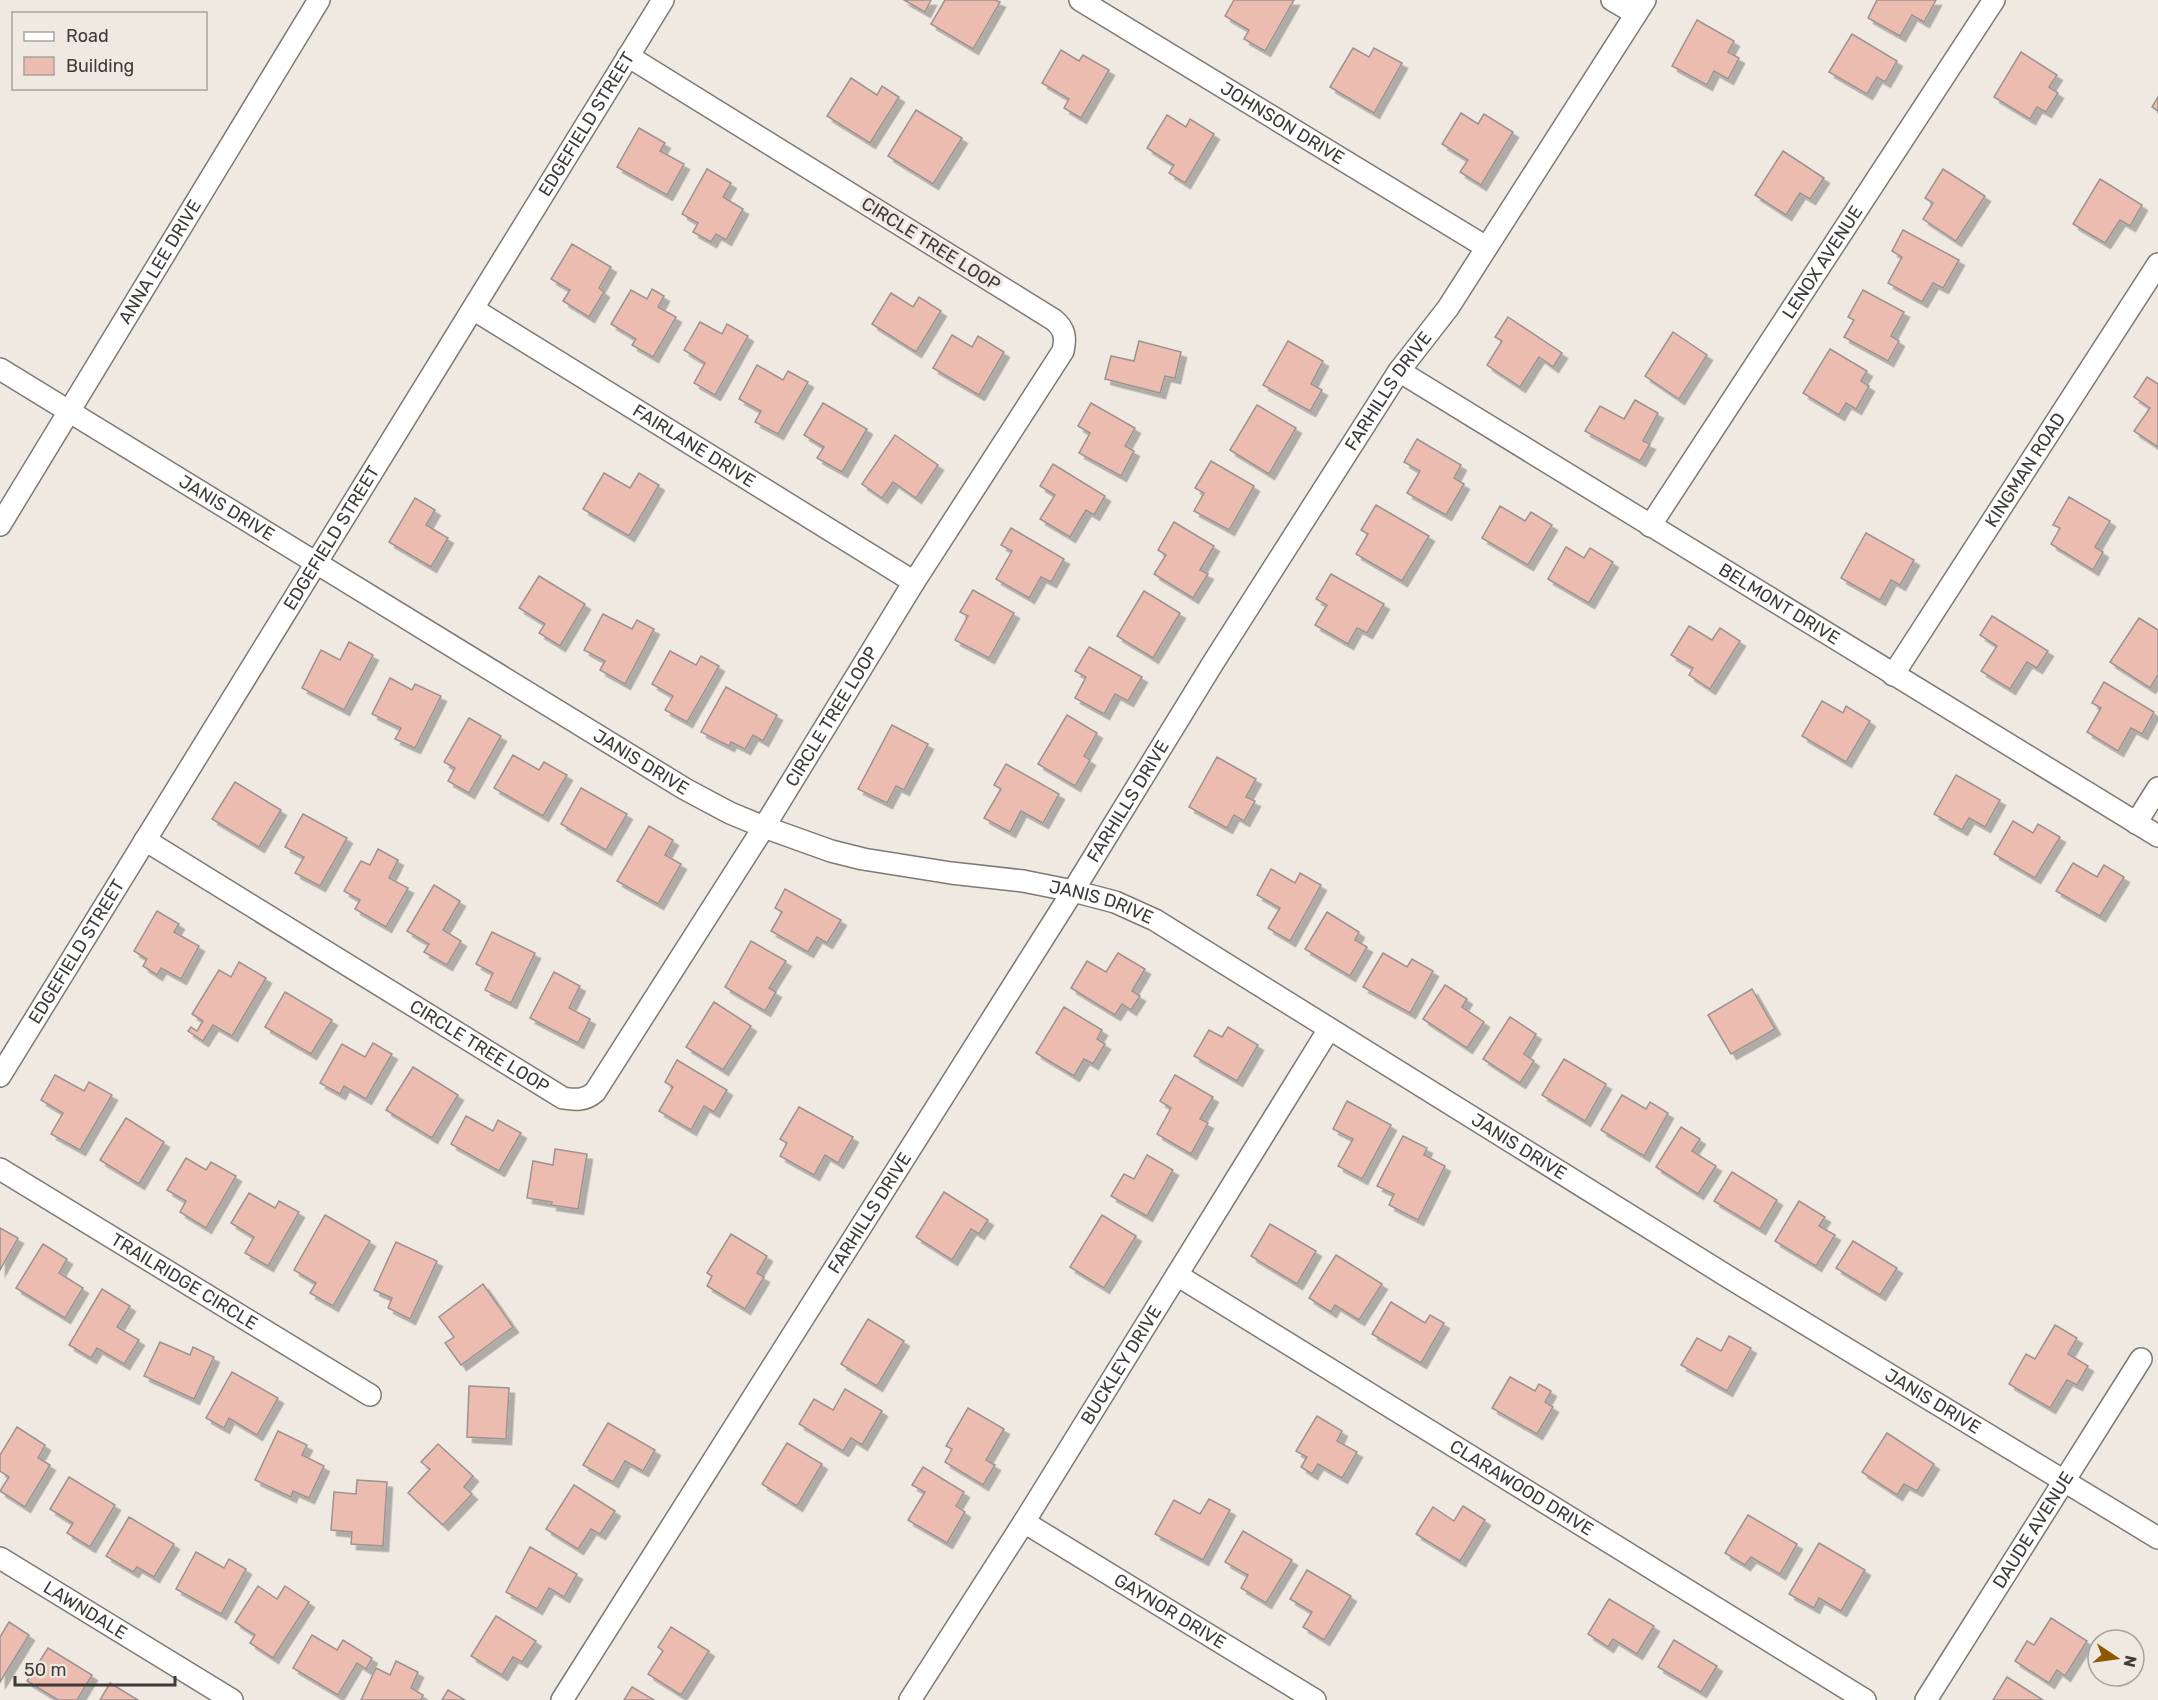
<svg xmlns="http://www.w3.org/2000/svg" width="2158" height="1700" viewBox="0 0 2158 1700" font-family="Rubik,sans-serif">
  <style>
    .building { fill: #edbcb0; stroke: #9c9390; stroke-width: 1.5; filter: url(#shadow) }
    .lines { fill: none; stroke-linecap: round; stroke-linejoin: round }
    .minor-casing { stroke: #7e7973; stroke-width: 24 }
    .minor { stroke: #fff; stroke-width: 21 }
    .labels { text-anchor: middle; stroke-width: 6; stroke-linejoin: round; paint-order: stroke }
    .street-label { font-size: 18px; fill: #3e3b39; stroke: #efe9e2 }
  </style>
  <defs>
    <filter id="shadow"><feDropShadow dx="5.5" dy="5.5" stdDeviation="0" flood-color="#0004"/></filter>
  </defs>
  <rect width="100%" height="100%" fill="#efe9e2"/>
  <g class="building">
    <path d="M904,0H931L925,12Z"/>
    <path d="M945,0H995L1000,2L973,49L931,24Z"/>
    <path d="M1234,0H1294L1265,51L1244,39L1249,30L1225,16Z"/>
    <path d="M1877,0H1936L1924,22L1912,15L1900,36L1868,18Z"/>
    <path d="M1697,20L1734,41L1728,52L1739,58L1728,79L1714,71L1707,85L1672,66Z"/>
    <path d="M1852,34L1897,61L1885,82L1877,77L1867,94L1829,72Z"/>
    <path d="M1353,48L1369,57L1374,48L1402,63L1374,113L1330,87Z"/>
    <path d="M1061,50L1079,61L1083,55L1109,70L1081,118L1064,108L1069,99L1042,83Z"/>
    <path d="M2021,52L2057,75L2049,87L2058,93L2046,112L2037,107L2030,119L1994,97Z"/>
    <path d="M851,78L877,95L882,86L899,97L870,143L827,116Z"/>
    <path d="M2158,97V111L2152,107Z"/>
    <path d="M916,110L962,138L933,184L888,156Z"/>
    <path d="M1461,113L1478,124L1484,114L1513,132L1481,185L1460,172L1468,160L1442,144Z"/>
    <path d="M1167,115L1186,127L1190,119L1214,134L1185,183L1169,173L1174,165L1147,148Z"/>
    <path d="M639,128L665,143L660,151L684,164L667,195L617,167Z"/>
    <path d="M1783,151L1824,178L1810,199L1800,193L1786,215L1755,195Z"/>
    <path d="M707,169L731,183L723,197L743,209L726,240L716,234L711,242L693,232L698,223L682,214Z"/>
    <path d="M1943,169L1985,196L1956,241L1923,219L1933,203L1925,198Z"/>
    <path d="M2100,179L2142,205L2130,226L2120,220L2105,243L2073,224Z"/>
    <path d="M1903,230L1959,260L1943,288L1933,283L1922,302L1888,283L1902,257L1892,251Z"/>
    <path d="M572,244L611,267L599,288L604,292L589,317L563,301L570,290L551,279Z"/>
    <path d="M652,289L664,296L658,307L676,317L653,357L632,345L636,339L611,324L631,290L647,299Z"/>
    <path d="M1863,290L1904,312L1891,336L1899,341L1888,361L1844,337L1854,320L1848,317Z"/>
    <path d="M891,293L913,307L919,297L941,311L916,352L872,324Z"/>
    <path d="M1508,317L1562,353L1553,367L1539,357L1520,387L1487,365L1502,341L1495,337Z"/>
    <path d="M700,322L722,334L727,324L748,336L715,395L694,383L705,363L684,350Z"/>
    <path d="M1673,332L1707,355L1679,399L1645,376Z"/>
    <path d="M952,335L972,347L978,336L1004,352L979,395L933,368Z"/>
    <path d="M1139,341L1181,352L1175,378L1165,376L1160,393L1105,379L1111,356L1134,361Z"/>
    <path d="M1288,341L1323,361L1311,384L1322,390L1310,411L1263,385Z"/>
    <path d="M1830,349L1867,371L1861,381L1869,386L1856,409L1846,403L1839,415L1803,393Z"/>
    <path d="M757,365L783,380L788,371L808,382L778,434L755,422L761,411L739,399Z"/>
    <path d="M2147,377L2158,384V447L2134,431L2150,408L2134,397Z"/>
    <path d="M1635,400L1658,413L1643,441L1650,444L1640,461L1585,431L1600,406L1624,419Z"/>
    <path d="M823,403L867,429L842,472L817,458L824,447L804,435Z"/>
    <path d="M1091,403L1135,428L1125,446L1134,451L1121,476L1079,453L1090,433L1078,426Z"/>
    <path d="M1257,405L1296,428L1269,474L1230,450Z"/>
    <path d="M895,435L938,465L916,498L893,482L882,498L862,484Z"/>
    <path d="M1417,439L1461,465L1454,478L1464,484L1446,515L1407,493L1420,471L1404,462Z"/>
    <path d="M1211,461L1254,486L1229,530L1194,511L1204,493L1195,488Z"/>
    <path d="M1053,464L1105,496L1094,515L1086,510L1070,537L1040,519L1055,495L1040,486Z"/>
    <path d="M604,473L630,488L639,473L659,485L629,536L583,509Z"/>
    <path d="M2069,497L2110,521L2095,547L2103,552L2093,570L2051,544L2060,528L2053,525Z"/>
    <path d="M415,498L435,510L426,525L448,538L431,567L389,542Z"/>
    <path d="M1376,505L1429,536L1402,581L1356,554L1368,534L1361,530Z"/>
    <path d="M1500,506L1525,521L1531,512L1552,525L1528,565L1482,538Z"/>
    <path d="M1174,522L1214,546L1200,570L1208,574L1193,598L1154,574L1166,555L1158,550Z"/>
    <path d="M1011,528L1064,559L1051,582L1041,577L1029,598L996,579L1012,551L1001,545Z"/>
    <path d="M1866,533L1914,560L1900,585L1891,580L1880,600L1841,578Z"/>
    <path d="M1566,547L1584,558L1590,548L1613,562L1589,603L1548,579Z"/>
    <path d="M1331,574L1384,604L1367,633L1357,628L1348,644L1315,625L1327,605L1316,599Z"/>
    <path d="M539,576L585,604L560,646L539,633L545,624L519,608Z"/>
    <path d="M973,590L1014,613L989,658L955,640L968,616L960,612Z"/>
    <path d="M1144,591L1180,613L1153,658L1117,636Z"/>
    <path d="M603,614L632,629L637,620L654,629L625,684L600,670L605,661L584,650Z"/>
    <path d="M1992,616L2048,651L2037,668L2027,662L2010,689L1981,671L1997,646L1980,635Z"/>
    <path d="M2139,618L2158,630V675L2150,688L2110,662Z"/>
    <path d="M1689,626L1712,640L1720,628L1740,641L1710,689L1689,675L1693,668L1671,655Z"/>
    <path d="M349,642L373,655L344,710L302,688L321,650L340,660Z"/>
    <path d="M1089,647L1142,677L1128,701L1115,694L1104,714L1075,698L1086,677L1075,671Z"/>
    <path d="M670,651L696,665L701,656L719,666L687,722L665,710L673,696L652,684Z"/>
    <path d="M390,678L412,690L415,684L441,696L415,748L395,739L401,728L372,714Z"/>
    <path d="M2104,682L2154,712L2142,734L2131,728L2118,751L2087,732L2101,708L2092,703Z"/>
    <path d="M726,687L777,715L763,741L753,735L745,749L731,742L729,746L701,732Z"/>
    <path d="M1822,701L1843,713L1846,706L1870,721L1846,762L1802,736Z"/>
    <path d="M1067,715L1097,733L1084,756L1090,760L1075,786L1038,764Z"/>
    <path d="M469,718L501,736L469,793L448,781L455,768L444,762Z"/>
    <path d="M892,725L928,744L904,790L896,786L887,803L858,789Z"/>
    <path d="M513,755L539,770L544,762L567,775L543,816L494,788Z"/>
    <path d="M1217,757L1256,779L1246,797L1255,801L1244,821L1234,815L1227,828L1189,807Z"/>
    <path d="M1006,764L1059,794L1043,823L1021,811L1010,832L984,818L1001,789L994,785Z"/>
    <path d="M1956,775L2000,800L1985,827L1969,818L1962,830L1934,814Z"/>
    <path d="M235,782L281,810L259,847L212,819Z"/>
    <path d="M581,788L627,814L606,850L561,824Z"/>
    <path d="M303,814L347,838L320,886L295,873L304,857L285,847Z"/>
    <path d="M2013,821L2033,833L2038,824L2060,837L2035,878L1994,854Z"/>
    <path d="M649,826L673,840L665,855L681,864L658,904L617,881Z"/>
    <path d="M378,849L398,860L389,878L408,888L386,927L355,909L360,900L344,891L361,861L370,865Z"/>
    <path d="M2073,863L2097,877L2104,865L2124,877L2100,916L2056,891Z"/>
    <path d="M1271,869L1295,883L1300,873L1321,885L1290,941L1268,928L1280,908L1257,895Z"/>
    <path d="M434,885L460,901L443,930L461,941L447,965L424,952L429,944L407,931Z"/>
    <path d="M785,889L841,920L827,943L817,937L808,952L771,931L782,912L775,908Z"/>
    <path d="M157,911L179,924L174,932L199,946L181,979L161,968L157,975L143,966L147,959L134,951Z"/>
    <path d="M1327,912L1359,932L1355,940L1367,947L1350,976L1305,949Z"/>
    <path d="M492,932L535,953L511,1003L485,990L493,973L476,964Z"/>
    <path d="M751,941L786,961L769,988L776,992L765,1011L725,987Z"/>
    <path d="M1118,953L1145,969L1132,991L1140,996L1131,1010L1122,1004L1115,1015L1071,988L1087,961L1106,972Z"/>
    <path d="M1383,953L1407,967L1412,959L1433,971L1410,1013L1363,987Z"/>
    <path d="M239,962L266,978L232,1036L213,1025L203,1041L188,1031L191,1027L197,1031L203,1021L192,1014L219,970L231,977Z"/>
    <path d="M554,972L580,986L569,1008L590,1019L578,1043L530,1018Z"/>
    <path d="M1445,985L1467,999L1462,1007L1484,1022L1467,1048L1423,1019Z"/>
    <path d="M1752,989L1775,1029L1731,1054L1708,1015Z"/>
    <path d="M285,992L332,1020L311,1054L265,1027Z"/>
    <path d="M714,1002L751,1026L723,1070L686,1047Z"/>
    <path d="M1064,1007L1102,1030L1097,1039L1105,1044L1093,1064L1084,1059L1074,1076L1036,1053Z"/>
    <path d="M1510,1017L1536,1034L1524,1054L1534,1061L1520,1083L1483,1059Z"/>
    <path d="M1228,1027L1258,1045L1237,1081L1194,1056L1209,1030L1222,1037Z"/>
    <path d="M373,1043L392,1054L366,1099L344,1086L340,1094L320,1083L342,1044L365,1057Z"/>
    <path d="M1564,1059L1606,1084L1585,1121L1542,1095Z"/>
    <path d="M677,1060L727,1090L714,1112L704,1106L691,1130L659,1111L673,1087L665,1082Z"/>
    <path d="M413,1067L458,1095L432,1138L386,1110Z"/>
    <path d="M55,1075L84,1091L89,1082L112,1095L80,1150L51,1134L63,1113L41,1100Z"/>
    <path d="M1175,1075L1213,1097L1200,1119L1208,1123L1191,1154L1157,1134L1171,1108L1160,1101Z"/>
    <path d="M1622,1095L1646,1109L1650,1102L1668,1113L1644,1156L1601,1130Z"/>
    <path d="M1347,1101L1391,1125L1362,1179L1338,1166L1353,1139L1333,1129Z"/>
    <path d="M799,1107L853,1137L838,1163L825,1155L814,1175L780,1156L787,1143L780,1139Z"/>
    <path d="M466,1116L493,1131L498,1120L521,1133L499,1171L451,1144Z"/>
    <path d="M126,1118L164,1142L139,1184L100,1160Z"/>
    <path d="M1681,1127L1700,1139L1692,1151L1716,1166L1698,1194L1656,1167Z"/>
    <path d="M1403,1136L1427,1148L1424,1155L1445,1166L1418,1220L1389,1205L1394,1194L1377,1186Z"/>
    <path d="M555,1149L587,1154L578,1209L551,1205L552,1202L527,1198L533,1161L553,1165Z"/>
    <path d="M1147,1155L1173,1170L1147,1216L1111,1196L1124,1174L1134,1179Z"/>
    <path d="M186,1158L206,1170L211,1162L236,1176L206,1228L180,1212L186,1201L167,1190Z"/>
    <path d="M1732,1172L1777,1200L1760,1229L1714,1201Z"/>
    <path d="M944,1192L988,1220L979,1234L971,1229L952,1260L916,1237Z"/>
    <path d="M249,1193L275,1208L279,1201L299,1212L268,1266L245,1253L254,1237L231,1223Z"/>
    <path d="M1799,1201L1825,1217L1819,1226L1835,1235L1816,1266L1775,1241Z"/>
    <path d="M325,1215L370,1241L333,1306L310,1293L316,1283L294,1270Z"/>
    <path d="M1102,1215L1136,1236L1104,1288L1070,1267Z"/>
    <path d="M1270,1224L1316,1251L1297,1284L1251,1256Z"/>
    <path d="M0,1228L18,1238L0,1270Z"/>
    <path d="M731,1234L767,1256L757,1273L764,1277L745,1309L707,1286L712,1276L707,1273Z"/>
    <path d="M1853,1241L1897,1268L1880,1295L1836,1268Z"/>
    <path d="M396,1242L437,1261L410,1319L388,1308L392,1298L374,1290Z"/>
    <path d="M43,1244L67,1259L59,1273L83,1288L65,1318L16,1288Z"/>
    <path d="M1336,1255L1382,1284L1359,1320L1335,1305L1331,1312L1309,1298Z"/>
    <path d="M483,1284L513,1327L461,1365L445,1343L454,1337L439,1317Z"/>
    <path d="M102,1289L130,1306L117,1327L139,1340L124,1364L97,1348L91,1358L69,1345Z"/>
    <path d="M1391,1302L1425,1323L1430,1315L1444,1323L1421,1363L1372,1334Z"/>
    <path d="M868,1319L904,1341L877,1386L841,1364Z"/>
    <path d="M2055,1325L2077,1338L2068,1354L2088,1366L2077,1385L2067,1380L2050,1408L2009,1384L2026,1354L2035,1359Z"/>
    <path d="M1729,1336L1751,1348L1727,1391L1681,1365L1697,1338L1721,1351Z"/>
    <path d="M160,1342L190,1355L193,1347L214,1357L194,1399L144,1376Z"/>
    <path d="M232,1372L278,1398L257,1435L229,1418L224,1428L206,1418Z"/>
    <path d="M1510,1377L1535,1391L1539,1384L1551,1391L1545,1402L1553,1407L1537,1434L1492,1408Z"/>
    <path d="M469,1386L509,1388L506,1439L467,1437Z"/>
    <path d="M845,1389L882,1411L862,1445L851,1438L843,1451L799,1424L814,1399L833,1410Z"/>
    <path d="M968,1408L1004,1429L986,1460L995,1465L983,1485L945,1462L952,1449L946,1446Z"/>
    <path d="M1317,1416L1342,1431L1337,1441L1357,1452L1342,1478L1318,1464L1312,1474L1301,1467L1307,1457L1296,1451Z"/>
    <path d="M608,1423L655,1450L643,1471L625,1461L613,1482L583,1465Z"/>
    <path d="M17,1427L45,1445L38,1458L50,1465L25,1507L0,1491L9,1477L0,1471V1455Z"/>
    <path d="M278,1431L307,1445L302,1455L324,1466L309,1498L293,1491L291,1497L255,1480Z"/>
    <path d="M1887,1433L1934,1464L1917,1491L1904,1484L1897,1495L1862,1472Z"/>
    <path d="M787,1443L822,1464L797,1506L762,1484Z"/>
    <path d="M438,1444L473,1476L464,1487L472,1494L443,1525L408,1493L430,1469L421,1462Z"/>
    <path d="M923,1467L964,1492L956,1506L965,1512L947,1543L908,1520L925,1492L912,1485Z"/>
    <path d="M69,1477L115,1505L90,1547L67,1533L73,1523L50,1509Z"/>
    <path d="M357,1480L387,1482L383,1546L351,1544L352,1532L331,1530L334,1492L356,1494Z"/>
    <path d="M574,1485L615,1511L600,1534L591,1529L578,1549L546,1529Z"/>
    <path d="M1209,1499L1230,1510L1203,1560L1155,1534L1174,1500L1200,1514Z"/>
    <path d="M1463,1506L1485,1520L1460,1561L1416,1534L1433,1507L1454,1521Z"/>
    <path d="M1748,1515L1797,1544L1780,1574L1751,1557L1745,1565L1725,1553Z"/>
    <path d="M129,1517L174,1544L154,1577L137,1567L133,1572L106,1556Z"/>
    <path d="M1243,1531L1292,1560L1266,1603L1241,1588L1248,1575L1225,1562Z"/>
    <path d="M1819,1543L1865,1570L1841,1611L1819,1598L1814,1608L1789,1594Z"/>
    <path d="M530,1547L577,1574L564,1597L549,1588L537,1609L506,1592Z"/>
    <path d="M196,1552L224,1568L229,1559L246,1569L221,1614L176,1589Z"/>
    <path d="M1307,1570L1351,1596L1324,1640L1303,1627L1312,1612L1290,1599Z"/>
    <path d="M258,1586L277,1599L285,1586L309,1602L273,1658L250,1643L255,1635L235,1622Z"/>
    <path d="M1609,1599L1654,1626L1637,1654L1613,1639L1608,1647L1588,1634Z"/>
    <path d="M496,1616L536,1641L522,1662L513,1657L502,1675L471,1656Z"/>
    <path d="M2051,1618L2087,1641L2065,1676L2057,1670L2049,1683L2015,1661L2027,1641L2034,1645Z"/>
    <path d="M9,1622L29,1635L0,1682V1637Z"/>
    <path d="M671,1627L709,1651L681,1695L648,1674L663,1651L658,1647Z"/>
    <path d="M312,1635L337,1650L343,1640L372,1658L366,1669L357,1663L338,1695L293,1668Z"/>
    <path d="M1674,1640L1717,1666L1701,1692L1658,1667Z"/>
    <path d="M48,1648L92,1675L77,1700H58L27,1681Z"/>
    <path d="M396,1661L418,1672L411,1688L423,1695L421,1700H361L376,1668L390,1675Z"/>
    <path d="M2007,1677L2043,1700H1993Z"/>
    <path d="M110,1683L138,1700H100Z"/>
    <path d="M632,1687L654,1700H624Z"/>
    <path d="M448,1690L465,1700H442Z"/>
  </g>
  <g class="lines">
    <g class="minor-casing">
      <g id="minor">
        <path id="s1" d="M1080,0L1486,247"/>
        <path d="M1612,0L1636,14"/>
        <path id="s2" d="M473,309L914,582"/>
        <path id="s3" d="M0,369L685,789L730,813L764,827L831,851L863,859L951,873L1023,881L1073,891L1115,902L1155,920L1730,1278L2158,1538"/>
        <path id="s4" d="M1399,371L2158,836"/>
        <path id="s5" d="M0,525L319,0"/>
        <path id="s6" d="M1650,526L1994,0"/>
        <path id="s7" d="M1893,675L2158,264"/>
        <path d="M2136,823L2158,788"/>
        <path id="s8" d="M145,840L563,1098C575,1100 585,1101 595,1092L764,827L914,582L1063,351C1066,338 1065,329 1054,320L628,56"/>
        <path id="s9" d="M0,1076L663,0"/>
        <path id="s10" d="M0,1169L370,1395"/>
        <path id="s11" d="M1177,1275L1865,1700"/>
        <path id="s12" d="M1024,1522L1315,1700"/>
        <path id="s13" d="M0,1558L232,1700"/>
        <path id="s14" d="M562,1700L1073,891L1213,663L1399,371L1448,308L1645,0"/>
        <path id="s15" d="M910,1700L1024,1522L1329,1029"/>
        <path id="s16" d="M1926,1700L2141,1359"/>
      </g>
    </g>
    <use href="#minor" class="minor"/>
  </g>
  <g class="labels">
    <g class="street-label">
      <text dy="6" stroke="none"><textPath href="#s1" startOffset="237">JOHNSON DRIVE</textPath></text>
      <text dy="6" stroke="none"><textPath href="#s9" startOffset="1118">EDGEFIELD STREET</textPath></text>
      <text transform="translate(931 244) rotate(32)" y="6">CIRCLE TREE LOOP</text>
      <text dy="6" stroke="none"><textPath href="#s5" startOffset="308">ANNA LEE DRIVE</textPath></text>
      <text dy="6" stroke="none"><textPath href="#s6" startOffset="315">LENOX AVENUE</textPath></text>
      <text dy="6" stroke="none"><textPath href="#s14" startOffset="1548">FARHILLS DRIVE</textPath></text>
      <text dy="6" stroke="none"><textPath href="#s2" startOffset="260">FAIRLANE DRIVE</textPath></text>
      <text dy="6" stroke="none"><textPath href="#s7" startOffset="244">KINGMAN ROAD</textPath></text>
      <text dy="6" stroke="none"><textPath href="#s3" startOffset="266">JANIS DRIVE</textPath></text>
      <text dy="6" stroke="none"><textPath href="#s9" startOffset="632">EDGEFIELD STREET</textPath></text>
      <text dy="6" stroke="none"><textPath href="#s4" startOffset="446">BELMONT DRIVE</textPath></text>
      <text dy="6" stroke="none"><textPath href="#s8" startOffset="969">CIRCLE TREE LOOP</textPath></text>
      <text dy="6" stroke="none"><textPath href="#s3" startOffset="752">JANIS DRIVE</textPath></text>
      <text dy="6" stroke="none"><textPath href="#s14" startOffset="1062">FARHILLS DRIVE</textPath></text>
      <text dy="6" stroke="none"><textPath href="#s3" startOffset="1238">JANIS DRIVE</textPath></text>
      <text dy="6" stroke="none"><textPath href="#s9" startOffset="146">EDGEFIELD STREET</textPath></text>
      <text dy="6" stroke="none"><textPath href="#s8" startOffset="393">CIRCLE TREE LOOP</textPath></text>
      <text dy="6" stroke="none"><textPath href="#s3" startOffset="1724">JANIS DRIVE</textPath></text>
      <text dy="6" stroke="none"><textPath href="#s14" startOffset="576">FARHILLS DRIVE</textPath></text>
      <text dy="6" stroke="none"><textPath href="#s10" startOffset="216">TRAILRIDGE CIRCLE</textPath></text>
      <text dy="6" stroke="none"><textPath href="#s15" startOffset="396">BUCKLEY DRIVE</textPath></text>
      <text dy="6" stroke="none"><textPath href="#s3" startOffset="2210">JANIS DRIVE</textPath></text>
      <text dy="6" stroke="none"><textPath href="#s11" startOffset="405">CLARAWOOD DRIVE</textPath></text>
      <text dy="6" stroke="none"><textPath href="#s16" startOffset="201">DAUDE AVENUE</textPath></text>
      <text dy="6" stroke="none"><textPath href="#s13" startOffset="100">LAWNDALE</textPath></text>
      <text dy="6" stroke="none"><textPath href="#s12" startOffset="171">GAYNOR DRIVE</textPath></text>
    </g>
  </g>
  <rect x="12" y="12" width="195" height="78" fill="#efe9e2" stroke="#a8a39e" stroke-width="1.5"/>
  <rect x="24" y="32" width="30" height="9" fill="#ffffff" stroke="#a8a39e" stroke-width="1.5"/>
  <text x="66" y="42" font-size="18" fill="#3e3b39">Road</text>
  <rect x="24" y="57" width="30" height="18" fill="#edbcb0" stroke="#a8a39e" stroke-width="1.5"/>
  <text x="66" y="72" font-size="18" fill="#3e3b39">Building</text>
  <g transform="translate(2116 1658) rotate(103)"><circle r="28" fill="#efe9e2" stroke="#a8a39e" stroke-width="1.5"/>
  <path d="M0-4.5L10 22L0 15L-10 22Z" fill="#8d5907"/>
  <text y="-9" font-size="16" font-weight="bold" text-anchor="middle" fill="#3e3b39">N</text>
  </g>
  <path d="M15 1676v9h160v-9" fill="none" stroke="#3e3b39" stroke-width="3"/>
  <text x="24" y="1676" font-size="18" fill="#3e3b39" stroke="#efe9e2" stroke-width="4.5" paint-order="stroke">50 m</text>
</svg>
